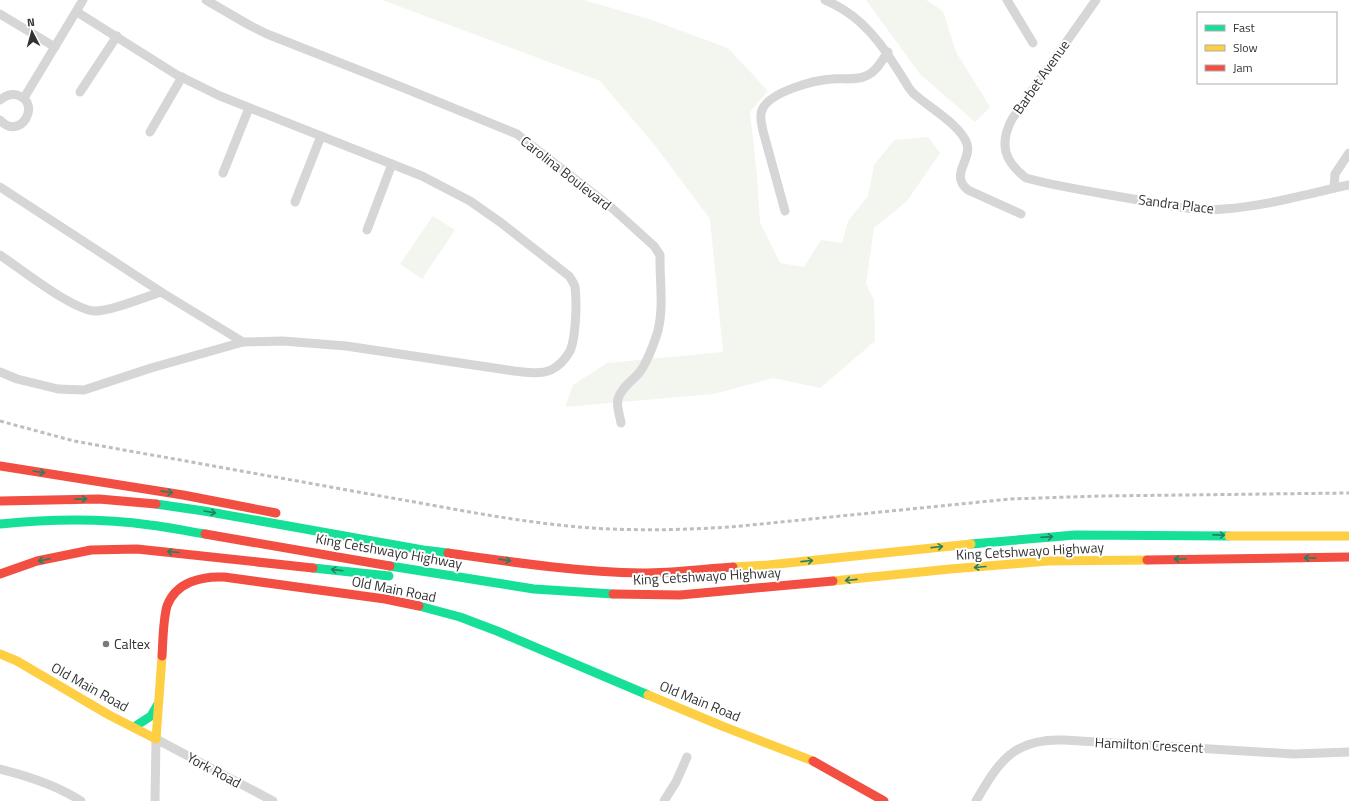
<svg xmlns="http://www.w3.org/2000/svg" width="1349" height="801" viewBox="0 0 1349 801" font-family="'Titillium Web',sans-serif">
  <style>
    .green { fill: #f3f6ee }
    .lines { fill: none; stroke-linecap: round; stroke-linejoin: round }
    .street { stroke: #d6d6d6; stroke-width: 9 }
    .fast { stroke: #16e098; stroke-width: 9 }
    .slow { stroke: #ffcf43; stroke-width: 9 }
    .jam { stroke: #f24e42; stroke-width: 9 }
    .rail { stroke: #bebebe; stroke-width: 3; stroke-dasharray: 4 3; stroke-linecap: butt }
    .oneway { stroke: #258060 }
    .poi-dot { fill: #7a7a7a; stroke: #fff; stroke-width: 1.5 }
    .labels { text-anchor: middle; stroke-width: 4; stroke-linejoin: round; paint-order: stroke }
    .street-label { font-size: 14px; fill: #323232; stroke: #fff }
    .poi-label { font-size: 14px; fill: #323232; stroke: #fff; text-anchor: start }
  </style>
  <rect width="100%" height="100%" fill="#fff"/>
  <g class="green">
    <path d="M382,0H584L649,19L728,48L768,91L750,112L757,175L760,222L780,263L804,267L821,240L842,243L848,221L868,196L874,165L894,140L928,137L940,153L907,201L874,228L866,284L874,300L875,341L820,388L773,378L714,394L565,407L573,385L607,363L723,352L710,219L653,143L600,81Z"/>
    <path d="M866,0H926L943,11L956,52L990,107L975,122L920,74Z"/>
    <path d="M433,216L455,230L422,279L400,264Z"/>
  </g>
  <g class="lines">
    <g class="street">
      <path d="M206,0L249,25L267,34L399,86L517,134L612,208L654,246L660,255V261C660,284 664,311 657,334C653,346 647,363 639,373C632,381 621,388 618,399C616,406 620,416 621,423"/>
      <path d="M825,0C831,3 838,6 844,10C874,29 891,59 909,88L913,93C928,107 961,125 967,144C972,160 949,175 968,190L1021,214"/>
      <path d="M1007,0L1033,43"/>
      <path d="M1096,0L1012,119C999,144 1004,161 1026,178C1063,188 1101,193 1139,200C1167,205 1196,212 1224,209C1266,206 1307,194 1349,185"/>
      <path d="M0,14L55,47"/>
      <path d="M80,92L117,36"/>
      <path d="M24,98L83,0"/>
      <path d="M0,100C5,96 10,93 17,95C43,103 20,142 0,120"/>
      <path d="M150,132L182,77"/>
      <path d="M223,173L249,108"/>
      <path d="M0,187L161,292L243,342"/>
      <path d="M1334,188L1335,174L1349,153"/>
      <path d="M295,202L321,136"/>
      <path d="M785,211L763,131C762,125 759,117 762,110C769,92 814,80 832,79C843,78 857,81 868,75C877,71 882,60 888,52"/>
      <path d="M367,230L392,164"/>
      <path d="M0,255C21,269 71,309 94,311C109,312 145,297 161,292"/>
      <path d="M0,372L17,379L58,389L84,390L151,368L243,342L283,341L346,346L514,371C526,372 540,375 551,370C559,366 566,358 570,351C576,338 577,301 575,287C574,283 571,279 569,276L500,222L470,201L422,176L220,96L177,75L77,12"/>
      <path d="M0,769C28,776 57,785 81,801"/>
      <path d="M155,801L156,739L273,801"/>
      <path d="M664,801L676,782L687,757"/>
      <path d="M976,801C999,761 1014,738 1064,740L1294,754L1349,752"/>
    </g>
    <g class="fast">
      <path d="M156,504L204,511L423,550L448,553"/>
      <path d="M0,524C50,519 101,518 150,525C168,527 186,531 205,534"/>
      <path d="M971,544L1075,535L1229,536"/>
      <path d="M390,566L534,589L613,594"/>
      <path d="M313,568L389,576"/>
      <path d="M419,606L460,617L497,631L648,695"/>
      <path d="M134,727L151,716L158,704"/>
    </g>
    <g class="slow">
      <path d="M1229,536H1349"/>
      <path d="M733,567L768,565L971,544"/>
      <path d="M833,581L950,569L1048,561L1147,560"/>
      <path d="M0,654L17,661L109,715L156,739L162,656"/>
      <path d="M648,695L722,726L813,761"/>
    </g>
    <g class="jam">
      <path d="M0,466L183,495L276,513"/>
      <path d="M0,501L99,499L156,504"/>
      <path d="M205,534L390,566"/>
      <path d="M448,553C512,562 577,572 642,573C672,573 703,569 733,567"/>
      <path d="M1147,560L1349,557"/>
      <path d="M0,574L37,561L91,550L137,549L313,568"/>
      <path d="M613,594L680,595L833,581"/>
      <path d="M162,656C163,641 163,620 167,606C176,582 201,576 224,577L385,599L419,606"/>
      <path d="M813,761L884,801"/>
    </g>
    <path class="rail" d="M0,421L74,441L470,512C510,519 551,525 591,528C641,531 691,530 741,526L1010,499L1100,496L1349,493"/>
  </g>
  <defs><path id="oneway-shaft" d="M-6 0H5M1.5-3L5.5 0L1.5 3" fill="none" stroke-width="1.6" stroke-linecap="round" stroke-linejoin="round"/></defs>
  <g class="oneway">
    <use href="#oneway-shaft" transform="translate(39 472) rotate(9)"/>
    <use href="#oneway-shaft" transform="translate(167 492) rotate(9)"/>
    <use href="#oneway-shaft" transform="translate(81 499) rotate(-1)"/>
    <use href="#oneway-shaft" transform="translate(210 512) rotate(10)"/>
    <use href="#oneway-shaft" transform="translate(1219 535) rotate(1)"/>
    <use href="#oneway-shaft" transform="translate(1047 537) rotate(-4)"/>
    <use href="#oneway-shaft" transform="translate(937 547) rotate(-6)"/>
    <use href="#oneway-shaft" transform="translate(173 552) rotate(-175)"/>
    <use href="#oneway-shaft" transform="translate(1310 558) rotate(180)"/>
    <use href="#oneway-shaft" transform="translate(1180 559) rotate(-180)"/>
    <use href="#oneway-shaft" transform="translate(44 560) rotate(168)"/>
    <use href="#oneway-shaft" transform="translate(505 560) rotate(8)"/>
    <use href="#oneway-shaft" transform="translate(807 561) rotate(-6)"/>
    <use href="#oneway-shaft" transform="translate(980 567) rotate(175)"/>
    <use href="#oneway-shaft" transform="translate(337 570) rotate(-173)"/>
    <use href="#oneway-shaft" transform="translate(851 580) rotate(174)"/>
  </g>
  <circle class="poi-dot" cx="106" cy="644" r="4"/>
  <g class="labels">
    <g class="street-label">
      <text transform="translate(1041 77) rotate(-55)" y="5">Barbet Avenue</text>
      <text transform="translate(566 173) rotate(38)" y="5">Carolina Boulevard</text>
      <text transform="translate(1176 204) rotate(7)" y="5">Sandra Place</text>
      <text transform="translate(389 551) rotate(10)" y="5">King Cetshwayo Highway</text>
      <text transform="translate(1030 551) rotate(-3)" y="5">King Cetshwayo Highway</text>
      <text transform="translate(707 576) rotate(-3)" y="5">King Cetshwayo Highway</text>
      <text transform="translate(394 589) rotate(11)" y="5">Old Main Road</text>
      <text transform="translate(90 687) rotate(29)" y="5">Old Main Road</text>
      <text transform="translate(700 701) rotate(22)" y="5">Old Main Road</text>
      <text transform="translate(1149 745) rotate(3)" y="5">Hamilton Crescent</text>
      <text transform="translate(214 770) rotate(28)" y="5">York Road</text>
    </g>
    <g class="poi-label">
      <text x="114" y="649">Caltex</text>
    </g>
  </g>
  <rect x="1197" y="12" width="140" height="72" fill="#ffffff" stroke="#adadad"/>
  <rect x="1205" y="25" width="20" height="6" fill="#16e098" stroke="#adadad"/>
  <text x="1233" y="32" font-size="12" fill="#323232">Fast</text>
  <rect x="1205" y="45" width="20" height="6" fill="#ffcf43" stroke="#adadad"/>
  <text x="1233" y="52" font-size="12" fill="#323232">Slow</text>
  <rect x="1205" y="65" width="20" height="6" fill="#f24e42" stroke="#adadad"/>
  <text x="1233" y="72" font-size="12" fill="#323232">Jam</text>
  <g transform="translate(32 32) rotate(354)" stroke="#ffffff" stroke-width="3" paint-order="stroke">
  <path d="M0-3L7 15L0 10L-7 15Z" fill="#323232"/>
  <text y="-6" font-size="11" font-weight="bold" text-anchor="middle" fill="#323232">N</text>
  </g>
</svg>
